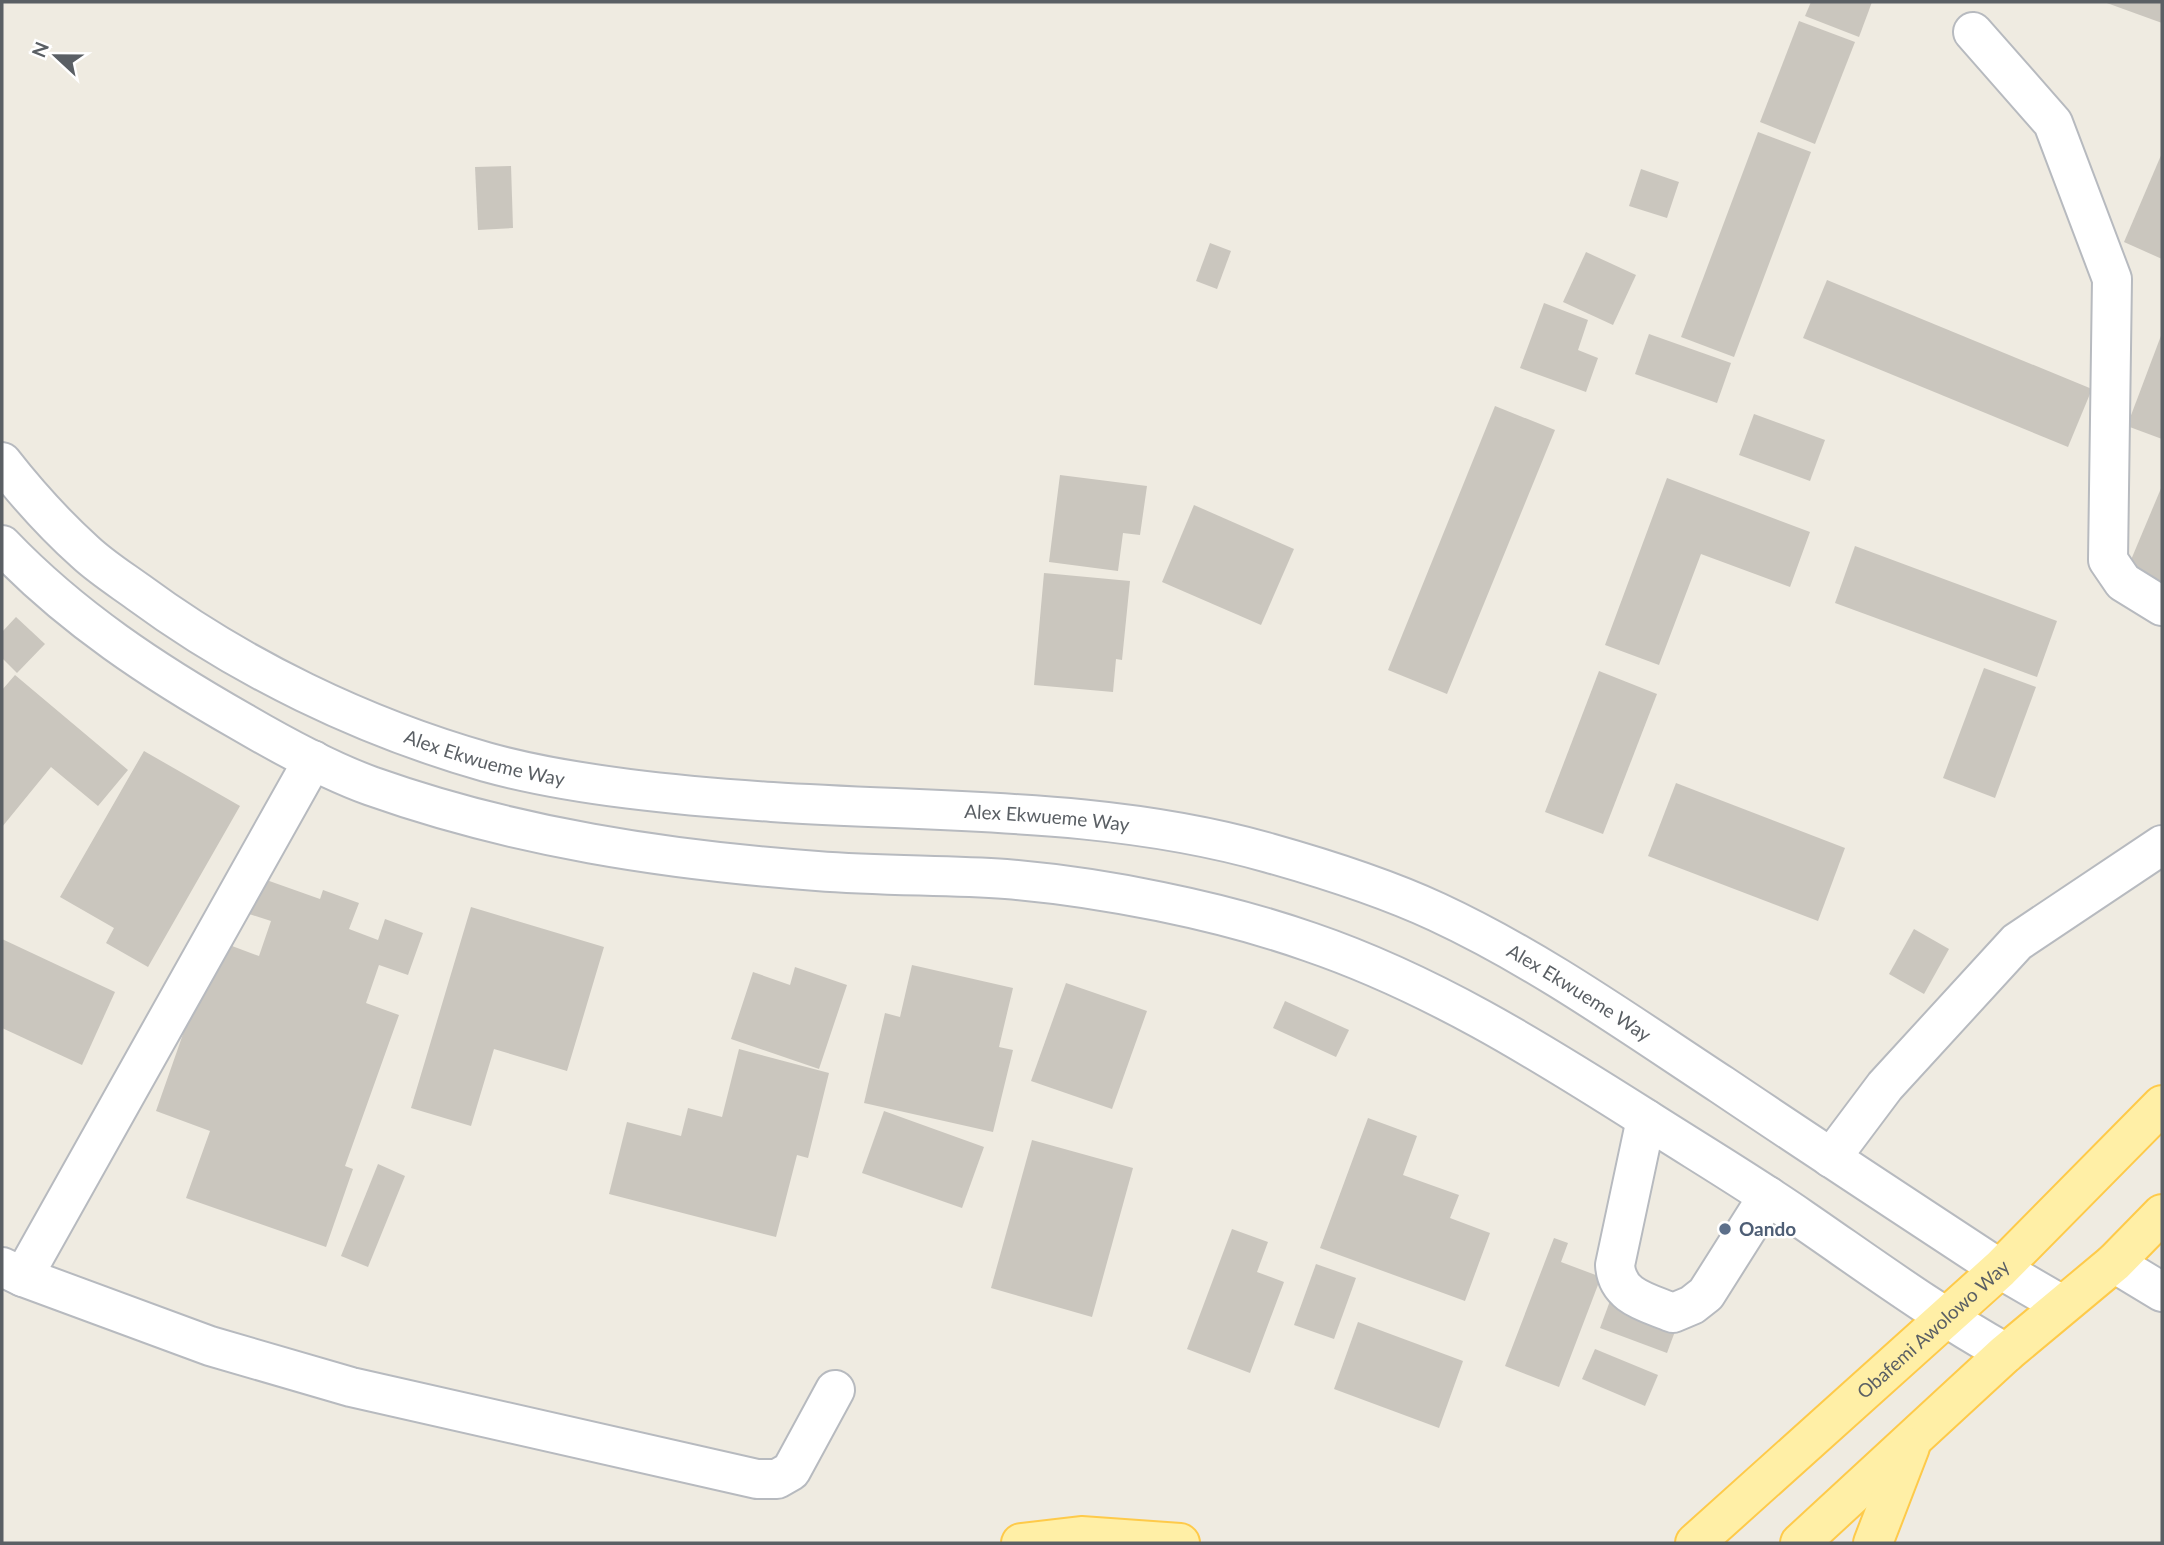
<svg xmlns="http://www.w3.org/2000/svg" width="2164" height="1545" viewBox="0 0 2164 1545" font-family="Lato,sans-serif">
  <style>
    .building { fill: #cac6be }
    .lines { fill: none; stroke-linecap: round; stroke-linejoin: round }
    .minor-casing { stroke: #b7babf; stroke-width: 42 }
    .major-casing { stroke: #feca4a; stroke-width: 42 }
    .minor { stroke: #fff; stroke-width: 38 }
    .major { stroke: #ffefa6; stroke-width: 38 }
    .service-dot { fill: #5c6f8a; stroke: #fff; stroke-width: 2.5 }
    .labels { text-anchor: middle; stroke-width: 5; stroke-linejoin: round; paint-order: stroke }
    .street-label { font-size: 19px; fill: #5a5f64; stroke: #fff }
    .service-label { font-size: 19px; font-weight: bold; fill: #4e5e75; stroke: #fff; text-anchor: start }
  </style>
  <rect width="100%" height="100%" fill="#efebe1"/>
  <g class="building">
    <path d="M1811,2H1872L1859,37L1805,16Z"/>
    <path d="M2104,2H2162V23Z"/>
    <path d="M1799,21L1855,42L1815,144L1760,122Z"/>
    <path d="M1758,132L1811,152L1734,357L1681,337Z"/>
    <path d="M2162,153V259L2124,242Z"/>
    <path d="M511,166L513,228L478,230L475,167Z"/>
    <path d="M1641,169L1679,182L1667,218L1629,206Z"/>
    <path d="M1210,243L1231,251L1217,289L1196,281Z"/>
    <path d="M1586,252L1636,275L1613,325L1563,302Z"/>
    <path d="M1827,280L2092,389L2068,447L1803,338Z"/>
    <path d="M1544,303L1588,320L1578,350L1598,358L1586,392L1520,368Z"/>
    <path d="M2162,333V439L2127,426Z"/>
    <path d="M1649,334L1731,363L1717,403L1635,374Z"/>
    <path d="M1495,406L1555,430L1447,694L1388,670Z"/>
    <path d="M1754,414L1825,440L1810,481L1739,455Z"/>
    <path d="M1060,475L1147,486L1140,535L1123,533L1118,571L1049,562Z"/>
    <path d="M1667,478L1810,532L1790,587L1701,554L1659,665L1605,645Z"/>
    <path d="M2162,486V582L2128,567Z"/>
    <path d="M1194,505L1294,549L1261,625L1162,582Z"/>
    <path d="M1855,546L2057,621L2037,677L1835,603Z"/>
    <path d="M1044,573L1130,581L1122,660L1116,659L1113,692L1034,685Z"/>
    <path d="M16,617L45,644L17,673L2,658V632Z"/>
    <path d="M1984,668L2036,687L1995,798L1943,778Z"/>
    <path d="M1599,671L1657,694L1603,834L1545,812Z"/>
    <path d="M15,675L128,770L98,806L51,767L2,827V690Z"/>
    <path d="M144,751L240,806L148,967L106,943L114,928L60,897Z"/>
    <path d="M1676,783L1845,848L1818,921L1648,856Z"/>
    <path d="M258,877L320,899L323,890L359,903L349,929L378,940L385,919L423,933L408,975L379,965L366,1003L399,1015L345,1166L353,1169L326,1247L186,1198L210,1131L156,1111L216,940L259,956L271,921L246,913Z"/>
    <path d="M471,907L604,947L567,1071L494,1049L471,1126L411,1108Z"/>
    <path d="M1914,929L1949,949L1924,994L1889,974Z"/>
    <path d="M2,939L115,992L82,1065L2,1028Z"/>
    <path d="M912,965L1013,988L999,1047L1013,1050L993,1132L864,1103L885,1013L900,1017Z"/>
    <path d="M795,967L847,985L819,1069L731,1039L753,972L790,985Z"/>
    <path d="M1066,983L1147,1011L1112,1109L1031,1081Z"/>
    <path d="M1285,1001L1349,1030L1336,1057L1273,1028Z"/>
    <path d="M739,1049L829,1073L808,1158L797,1155L776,1237L609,1194L627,1122L681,1136L688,1108L722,1117Z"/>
    <path d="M884,1111L984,1147L962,1208L862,1173Z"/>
    <path d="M1368,1118L1417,1136L1403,1175L1459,1195L1450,1218L1490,1233L1465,1301L1320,1248Z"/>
    <path d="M1032,1140L1133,1168L1092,1317L991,1288Z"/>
    <path d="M378,1164L405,1176L368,1267L341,1256Z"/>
    <path d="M1232,1229L1268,1242L1257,1272L1284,1282L1250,1373L1187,1349Z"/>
    <path d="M1554,1238L1568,1243L1561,1262L1601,1277L1559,1387L1505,1366Z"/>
    <path d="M1316,1264L1356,1278L1334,1339L1294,1325Z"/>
    <path d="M1610,1301L1677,1326L1667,1353L1600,1328Z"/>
    <path d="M1358,1322L1463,1361L1439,1428L1334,1389Z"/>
    <path d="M1595,1349L1658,1375L1645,1406L1582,1379Z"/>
  </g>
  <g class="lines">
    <g class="minor-casing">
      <g id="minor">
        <path d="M1973,32L2053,123L2112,279L2108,560L2123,582L2162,606"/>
        <path id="s1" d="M2,462C27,494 55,525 85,552C101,567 120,579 138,592C241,668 363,727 486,762C572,786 684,796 772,802C938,813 1108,807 1269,853C1326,869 1383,887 1437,912C1538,959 1629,1024 1722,1085C1814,1147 1907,1208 2000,1269L2062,1305"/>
        <path d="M2,545C72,618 154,672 242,722C283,746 327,770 371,786C515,837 665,860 817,871C880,876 943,875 1006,879C1102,887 1219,910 1310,942C1430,983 1536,1049 1643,1117C1696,1151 1750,1183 1802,1219C1869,1265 1934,1313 2006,1353"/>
        <path d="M1646,1119L1615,1265C1617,1297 1647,1302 1673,1313L1692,1305L1706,1294L1768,1196"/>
        <path d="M1831,1158L1885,1086L2017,942L2162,845"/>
        <path d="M2114,1263L2162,1292"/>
        <path d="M2,1267L23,1277L313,760"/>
        <path d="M23,1277L210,1346L351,1387L757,1479H777L791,1471L835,1390"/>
      </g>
    </g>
    <g class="major-casing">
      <g id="major">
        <path d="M1021,1543L1081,1536L1180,1543"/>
        <path id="s2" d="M1695,1543L2000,1269L2162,1105"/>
        <path d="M1800,1543L2006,1353L2114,1263L2162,1214"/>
        <path d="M1873,1543L1910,1447"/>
      </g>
    </g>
    <use href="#minor" class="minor"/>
    <use href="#major" class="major"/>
  </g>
  <circle class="service-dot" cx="1725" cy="1229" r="7"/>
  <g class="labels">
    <g class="street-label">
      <text dy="7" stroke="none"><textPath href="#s1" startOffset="576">Alex Ekwueme Way</textPath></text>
      <text dy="7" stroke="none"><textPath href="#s1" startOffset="1143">Alex Ekwueme Way</textPath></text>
      <text dy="7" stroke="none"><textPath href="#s1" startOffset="1710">Alex Ekwueme Way</textPath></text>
      <text dy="7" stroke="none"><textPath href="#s2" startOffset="320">Obafemi Awolowo Way</textPath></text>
    </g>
    <g class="service-label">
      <text x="1739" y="1236">Oando</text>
    </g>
  </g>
  <rect width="2164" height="1545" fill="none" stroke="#5a5f64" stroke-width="7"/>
  <g transform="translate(56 56) rotate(292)" stroke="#ffffff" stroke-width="5" paint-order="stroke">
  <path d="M0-5L12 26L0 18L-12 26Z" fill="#5a5f64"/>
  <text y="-10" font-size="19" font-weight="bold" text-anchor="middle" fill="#5a5f64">N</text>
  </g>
</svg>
